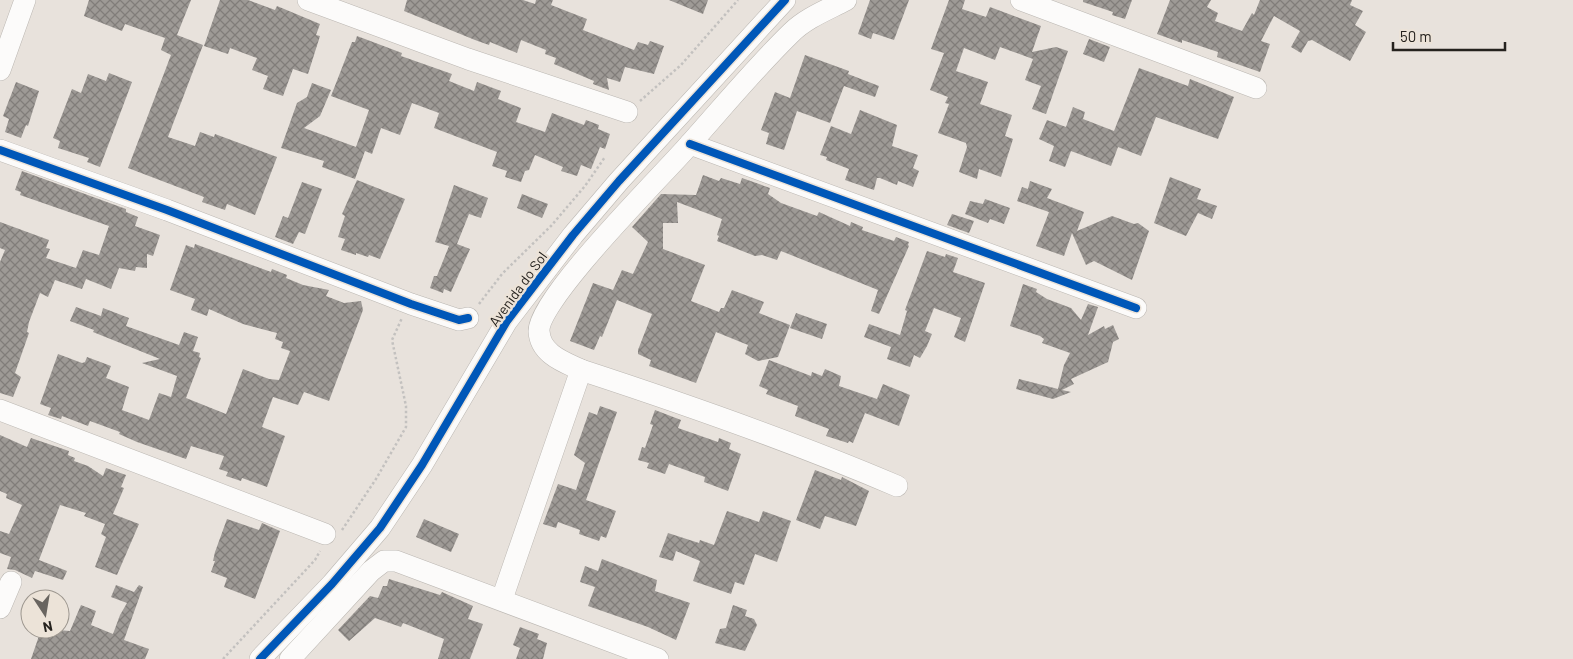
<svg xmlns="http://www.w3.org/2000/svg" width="1573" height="659" viewBox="0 0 1573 659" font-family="Barlow,sans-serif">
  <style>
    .building { fill: url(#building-cross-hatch) }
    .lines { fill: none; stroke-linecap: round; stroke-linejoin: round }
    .minor-casing { stroke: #bbb7b2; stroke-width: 22 }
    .path { stroke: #c3c1bf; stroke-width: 2.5; stroke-dasharray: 2.5 2.5; stroke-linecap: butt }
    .minor { stroke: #fcfbfa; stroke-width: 21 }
    .cycleway-casing { stroke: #ece3d8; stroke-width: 11 }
    .cycleway { stroke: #0057b8; stroke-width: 8 }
    .labels { text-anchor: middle; stroke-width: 5; stroke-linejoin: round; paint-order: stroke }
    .street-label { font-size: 14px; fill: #25221e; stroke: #ece3d8 }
  </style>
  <defs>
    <pattern id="building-cross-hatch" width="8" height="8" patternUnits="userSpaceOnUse" patternTransform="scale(1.25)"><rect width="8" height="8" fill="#9e9a96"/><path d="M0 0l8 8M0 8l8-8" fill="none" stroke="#817d7a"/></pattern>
  </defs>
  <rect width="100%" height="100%" fill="#e8e2dc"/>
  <g class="building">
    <path d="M89,0H191L177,35L203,45L168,137L195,146L200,132L214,137L215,134L277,157L255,215L227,204L225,210L202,202L204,197L128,168L171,55L161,50L165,38L125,24L122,31L84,16Z"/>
    <path d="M220,0H248L275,10L277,6L320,24L316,35L320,36L308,74L293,69L283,96L263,89L268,76L252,70L257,58L230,48L228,54L204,46Z"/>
    <path d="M407,0H523L535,4L536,0H553L551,5L587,19L583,30L634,50L638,42L648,45L650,41L664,46L654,74L625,67L620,82L607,78L609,90L593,84L594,81L554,64L556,58L545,54L546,50L521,40L517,53L490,42L489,45L475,40L404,11Z"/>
    <path d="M669,0H708L703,14Z"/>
    <path d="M870,0H909L894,40L873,33L871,39L858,34Z"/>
    <path d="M949,0H965L962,9L986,17L990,7L1041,26L1032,52L1056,47L1068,51L1046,114L1032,109L1041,86L1025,80L1033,59L1000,47L995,60L964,48L956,71L988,82L980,104L1012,115L1005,136L1013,139L1001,177L979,169L977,179L959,172L967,147L966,143L938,133L949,104L945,103L948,97L930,90L944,53L931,49Z"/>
    <path d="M1083,0H1132L1125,19L1112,15L1113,12L1083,2Z"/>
    <path d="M1170,0H1211L1207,7L1218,13L1215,21L1242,31L1252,13L1254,15L1260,0H1352L1350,5L1363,11L1355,25L1366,32L1350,61L1312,40L1308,41L1301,53L1291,47L1300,31L1274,16L1261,41L1270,44L1260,72L1217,57L1218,52L1182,40V43L1157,34Z"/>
    <path d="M357,36L402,53L401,56L452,74L449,81L474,91L477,82L501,91L498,99L521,108L516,122L545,132L552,113L584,125L586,120L599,125L598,129L610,134L605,149L600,147L591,169L581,165L577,176L561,171L563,167L535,155L529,170L525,171L521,182L505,177L507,171L492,166L497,152L434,128L439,113L412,103L400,135L381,128L372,154L365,151L355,179L322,167L324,161L281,148L297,103L307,97L312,83L331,90L320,116L304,128L356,147L369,110L331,96L352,42H355Z"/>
    <path d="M1089,39L1110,47L1104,62L1083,54Z"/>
    <path d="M805,55L849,71L848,74L879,86L875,97L844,86L830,123L797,111L784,150L766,144L769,133L761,130L775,92L790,98Z"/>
    <path d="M1139,68L1188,86L1190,79L1234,97L1218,139L1156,117L1141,156L1118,147L1111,166L1071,151L1065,167L1049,161L1054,146L1039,139L1047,120L1066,127L1073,107L1085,112L1083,119L1114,131Z"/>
    <path d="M109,73L132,82L100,167L87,162L89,158L58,148L60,141L53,138L72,89L81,93L88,74L106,81Z"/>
    <path d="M16,82L39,91L28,126L26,125L21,138L5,132L9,119L3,116Z"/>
    <path d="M860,110L897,125L892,146L918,155L913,168L919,171L913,187L898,181L897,185L880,178H877L874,190L845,180L849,169L826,160L827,157L820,155L831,126L851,134Z"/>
    <path d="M22,171L126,209V212L138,217L135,226L160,235L153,256L147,254V268L136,267L135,271L119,268L111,289L86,279L82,289L55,280L48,297L40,293L29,322L27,332L29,333L15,373L21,377L13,397L0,393V262L5,250L0,248V222L49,240L46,248L50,249L46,258L76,268L83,250L99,255L109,226L20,195L21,192L15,190Z"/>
    <path d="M703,175L719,181L721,178L740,184L742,178L770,188L768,194L781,203L817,216L819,212L850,226L851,222L863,227L862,230L894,241L896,237L909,242L908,245L909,246L879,314L871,311L878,290L781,251L777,260L762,255L755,256L717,241L719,236L717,235L722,219L677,202L678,223H663V249L705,265L691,301L719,312L721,308H724L732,290L764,302L759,313L790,325L778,357L758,361L745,354L748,345L716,332L696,383L649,366L651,360L638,354V350L652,314L617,300L602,337L600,336L594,350L570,341L593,283L613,290L622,270L633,274L648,242L632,227L661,194L696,195Z"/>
    <path d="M1170,177L1201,189L1197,199L1217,206L1212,219L1198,213L1186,236L1154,223Z"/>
    <path d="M357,180L405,199L380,259L369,255L368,257L356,253V255L341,250L345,239L338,237L345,216L342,214Z"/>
    <path d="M1030,181L1052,189L1047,198L1084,212L1077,231L1112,216L1134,224L1138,223L1149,231L1132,280L1094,261L1086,265L1072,233L1064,256L1036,246L1049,212L1017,201L1022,187L1028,189Z"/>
    <path d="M302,182L322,189L305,234L299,232L293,244L275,237L283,216L288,218Z"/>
    <path d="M454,185L488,198L481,218L469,214L457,244L470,249L451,292L444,289L443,293L430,288L434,276H437L449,246L435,242Z"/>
    <path d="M522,194L548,204L542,218L517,208Z"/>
    <path d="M985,199L1010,208L1004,224L990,219L988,223L965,214L970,201L983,204Z"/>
    <path d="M952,214L974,221L969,233L947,225Z"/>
    <path d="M195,244L271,272L272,269L287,275L286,278L303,285L329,290L326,296L344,303L361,301L363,310L329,401L304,392L298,405L273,397L262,427L285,436L267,487L242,478L241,481L226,476L228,472L219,469L224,456L191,446L186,459L137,442L119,434L120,432L90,421L88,426L62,416L61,419L48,415L51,408L40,404L58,354L82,363L85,362L87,357L111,366L106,378L129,387L122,410L149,420L159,393L171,397L177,376L142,363L160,359L93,332L94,330L70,321L76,307L101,316L103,308L129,318L126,326L179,345L184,332L198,337L193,351L200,353L199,357L201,358L186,398L226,414L243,369L269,379L279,380L290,351L281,348L283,342L275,339L277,333L243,324L209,309L207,316L191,310L195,299L170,290L186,245L194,248Z"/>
    <path d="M927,251L945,257L946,254L958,258L953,272L985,283L965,342L954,337L961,318L934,308L925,331L932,334L927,346L920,358L914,355L910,367L887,359L891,347L864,337L869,324L900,335L907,311L905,310Z"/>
    <path d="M1023,284L1037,289L1036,292L1047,299L1071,308L1081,320L1088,304L1098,307L1088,335L1104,326L1105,329L1113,325L1119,339L1113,342L1108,362L1071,379L1074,384L1062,390L1071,392L1053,399L1016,389L1019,379L1058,389L1064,365L1070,353L1042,343L1044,339L1040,336L1010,326Z"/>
    <path d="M796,313L827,324L822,339L790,328Z"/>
    <path d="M769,360L811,376L812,372L822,376L825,369L841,376L839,386L877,399L883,384L910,395L899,426L865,413L853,443L849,441L848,443L826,436L829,429L795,416L798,406L766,394L768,390L759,386Z"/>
    <path d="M600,406L617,412L586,500L616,511L606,538L601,536L599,541L579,534L580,530L558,522L556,528L543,524L558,484L576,490L585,463L574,455L589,412L597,415Z"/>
    <path d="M655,410L681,420L678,428L718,442L719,438L731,443L729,449L741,454L728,491L704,482L705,477L669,464L665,474L647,468L649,463L638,460L642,447L645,448L653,425L650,424Z"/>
    <path d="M0,435L27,447L31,438L69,451L68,455L75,458L74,461L88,466L103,476L106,468L126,475L121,487L124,488L113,514L139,524L117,575L95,567L106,537L101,534L105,524L84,516L86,513L60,505L39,560L67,571L63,580L35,571L32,578L15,570L7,569L11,557L0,553V531L9,534L22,505L6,498L7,494L0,491Z"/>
    <path d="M815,470L841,480L842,477L869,491L856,526L825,516L820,529L796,520Z"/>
    <path d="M727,511L759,522L763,511L791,521L777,562L755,554L744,585L735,582L731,594L693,581L700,561L676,551L673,561L659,557L668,533L699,543L700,540L714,545Z"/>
    <path d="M227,519L259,530L262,523L280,531L255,599L224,587L227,578L211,572L215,561H213L215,552Z"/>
    <path d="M424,519L459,534L451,552L416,537Z"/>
    <path d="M602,559L657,580L655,591L690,603L676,640L648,627L588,606L595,587L580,582L585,566L598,571Z"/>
    <path d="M389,579L440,595L442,592L473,606L468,619L483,624L470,659H438L444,639L403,623L401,627L375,618L349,641L338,630L370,596L378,598L383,586H387Z"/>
    <path d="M116,585L134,592L139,585L143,587L124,640L149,649L145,659H31L40,633L45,629L70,631L81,605L96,611L91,625L113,634L120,615L127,603L111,597Z"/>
    <path d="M733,605L747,610L745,616L754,619L757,625L745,651L715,643L720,629L726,628Z"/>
    <path d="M520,627L539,634L537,639L547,643L543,659H516L520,648L513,645Z"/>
  </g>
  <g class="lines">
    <g class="minor-casing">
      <g id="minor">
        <path d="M308,0L468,59L627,112"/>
        <path d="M1021,0L1256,88"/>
        <path d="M0,70L25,0"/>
        <path d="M690,144L1136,308"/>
        <path d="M0,150L167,210L411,304L459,320L468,318"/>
        <path d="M581,370C688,405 794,442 897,486"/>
        <path d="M0,410L325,534"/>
        <path d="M502,599L581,370C564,362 540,354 539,331C538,299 663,175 689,145C723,107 755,68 791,33C806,18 827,10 846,0"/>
        <path d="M0,608L11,582"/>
        <path d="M260,659L332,584L380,528L422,465L507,321L573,235L619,181L785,0"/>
        <path d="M290,659L371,571L384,561H396L658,659"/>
      </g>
    </g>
    <g class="path">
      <path d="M640,101L681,65L738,0"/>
      <path d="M479,304L502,274L551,226L585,186L605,157"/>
      <path d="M342,530L376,479L406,427V406L392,340L402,318"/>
      <path d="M223,659L315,560L320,551"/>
    </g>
    <use href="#minor" class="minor"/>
    <g class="cycleway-casing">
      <g id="cycleway">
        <path d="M690,144L1136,308"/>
        <path d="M0,150L167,210L411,304L459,320L468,318"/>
        <path d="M260,659L332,584L380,528L422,465L507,321L573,235L619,181L785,0"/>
      </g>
    </g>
    <use href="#cycleway" class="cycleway"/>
  </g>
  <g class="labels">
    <g class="street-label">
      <text transform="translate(518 289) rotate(-54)" y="5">Avenida do Sol</text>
    </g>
  </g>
  <g transform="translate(45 614) rotate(168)"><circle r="24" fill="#ece3d8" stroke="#9c968e"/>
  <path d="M0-4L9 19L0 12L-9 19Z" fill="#696560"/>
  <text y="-8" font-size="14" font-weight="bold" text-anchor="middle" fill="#25221e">N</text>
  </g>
  <path d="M1393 42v8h112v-8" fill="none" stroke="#25221e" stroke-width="2.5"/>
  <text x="1400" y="42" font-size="15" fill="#25221e" stroke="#ece3d8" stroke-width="4" paint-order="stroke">50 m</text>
</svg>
